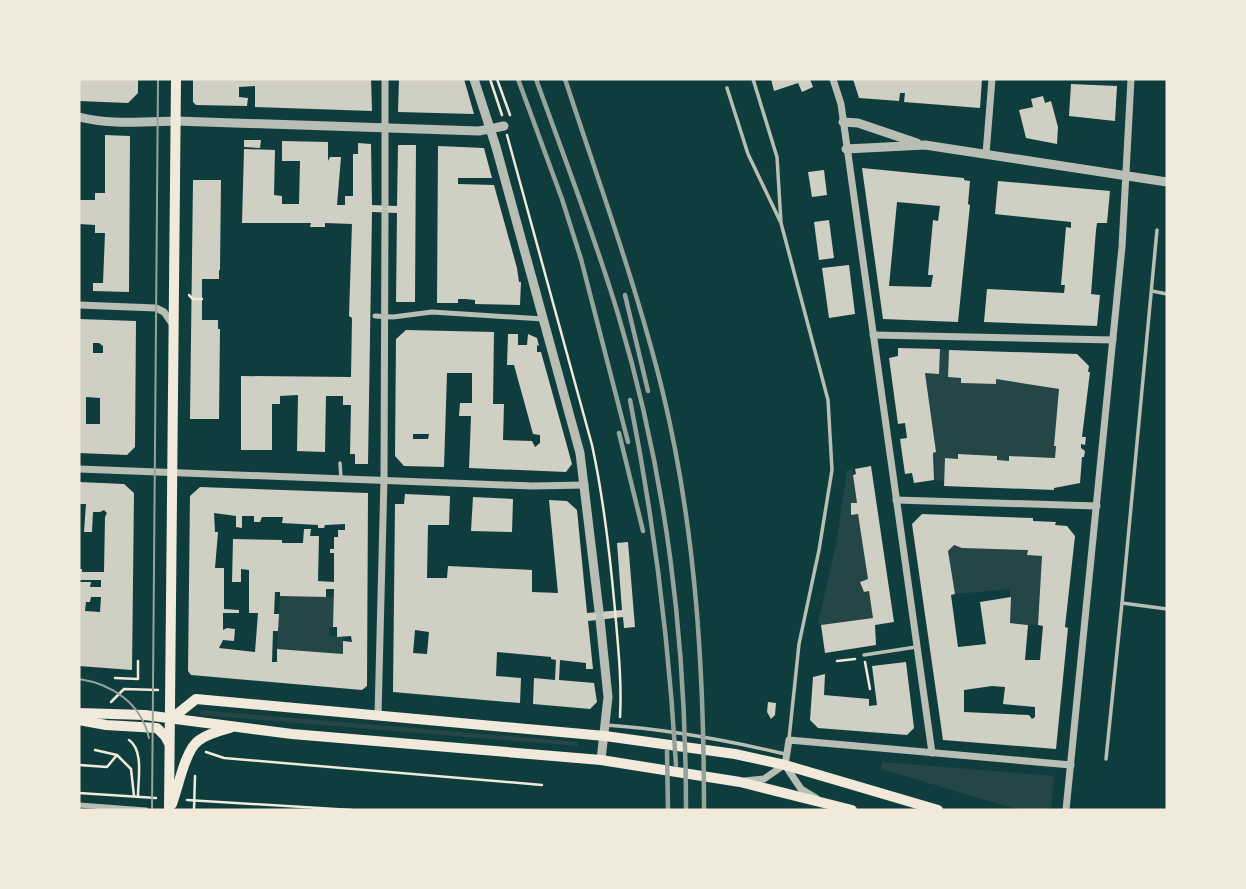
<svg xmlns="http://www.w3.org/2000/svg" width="1246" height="889" viewBox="0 0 1246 889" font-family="'DejaVu Sans',sans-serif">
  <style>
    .green { fill: #244646 }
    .building { fill: #cfcfc3; fill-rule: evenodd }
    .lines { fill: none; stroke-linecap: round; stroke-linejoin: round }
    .path { stroke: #f1e9da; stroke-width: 2.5 }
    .service { stroke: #b8beb3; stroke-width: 3.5 }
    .pedestrian { stroke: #b8beb3; stroke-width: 5 }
    .minor { stroke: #b8beb3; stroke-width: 7 }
    .tertiary { stroke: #b8beb3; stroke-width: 9 }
    .primary { stroke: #f1e9da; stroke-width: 10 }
    .tram { stroke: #97a49c; stroke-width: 2 }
    .rail { stroke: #97a49c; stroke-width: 4.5 }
  </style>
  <rect width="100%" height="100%" fill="#0f3d3e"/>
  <g class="green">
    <path d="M940,349L949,350L948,377L961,378V383L995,384L996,379L1059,389L1054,446H1056L1055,458L1009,456V461L997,460L996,456L959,454L958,459L945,458L944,481L934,480L933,466H935L933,453L936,452L925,373L939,374Z"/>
    <path d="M852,469L857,503L851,504V514H858L868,579L860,582L864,592L869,591L873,618L821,625L818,624L837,540L847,470Z"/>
    <path d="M954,545L962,548L1028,550V555L1042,556L1038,625L1010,623V589L955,594L948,551Z"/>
    <path d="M280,596L334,597L333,627L329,628V636H343V654L277,649Z"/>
    <path d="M201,710L578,742V746L200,715Z"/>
    <path d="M882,762L1054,776L1051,808L1046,810H1020L881,769Z"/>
  </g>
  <g class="building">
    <path d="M79,79H138V93L128,103L79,101Z"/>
    <path d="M193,79H371L372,111L255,107V86L239,87V97L248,98L247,106L196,105L193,102Z"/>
    <path d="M399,79H464L474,114L398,112Z"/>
    <path d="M771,79H810L813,87L802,92L798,83L774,91Z"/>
    <path d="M853,79H982L980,108L904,102L905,93H900L899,101L859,98Z"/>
    <path d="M1071,84L1117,86L1115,121L1069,116Z"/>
    <path d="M1043,96L1045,103L1051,101L1058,127L1057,144L1026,138L1019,110L1033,107L1031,99Z"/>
    <path d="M105,135L130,136L129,292L93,291V283H103L105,233H95V225L79,224V200H95V193H105Z"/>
    <path d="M244,140H261L260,148L244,147Z"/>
    <path d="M282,141L328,142V161L330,157H341L337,205H345V196H353V154H358V143L371,144L372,205L397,206L398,145H416L415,302H396L397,213L372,212L368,464H355V454H350L351,405H343V396H326L325,452L297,451L298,395L280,396V404H272V450H241V376L351,377L352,318L349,316L352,224L325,223V227H310L311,223H242L244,149L275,150L274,195L282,196V204H299L300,161H282Z"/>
    <path d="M438,146L484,148L492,178H458V184L494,185L517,268L519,282H521L520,305L475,304V300L465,299H458V303H437Z"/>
    <path d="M862,168L964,178V180L970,181L968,204L970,205L958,322L883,319ZM897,202L940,206L938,221L933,220L928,275H933L931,287L889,286Z"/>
    <path d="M824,170L827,195L812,197L808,172Z"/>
    <path d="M193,180H221L220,270H219V279H202V320H218V329H220L219,419H190Z"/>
    <path d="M998,181L1110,191L1107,223H1097L1096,230L1091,294L1100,295L1097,326L984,322L987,289L1064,293L1065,285H1061L1066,227L1071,228V222L995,214Z"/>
    <path d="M829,220L834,258L819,260L814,222Z"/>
    <path d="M849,265L855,314L829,318L822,268Z"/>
    <path d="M79,319L136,321L135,447L127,455L79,453ZM93,343H99L103,346V353H93ZM86,397L100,398V424H86Z"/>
    <path d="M406,330L494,332L493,404H504L503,440L532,441L535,447L540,443V435L533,434L514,365H507L508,334H518V345H527L528,334L537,338L539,346L537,345V352H541L572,464L566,472L469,468L471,416H459L460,403H472V373H447L444,467L404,466L395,456L396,339ZM413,434H429L428,439H413Z"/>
    <path d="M898,348L940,349L939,374L925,373L936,452L933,453L934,480L914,483L912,473L905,474L900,439L907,438L905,423L898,424L889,358L898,356Z"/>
    <path d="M949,350L1077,354L1089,366L1088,372H1090L1082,437H1086L1085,445L1081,444V448L1085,451L1084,457H1082L1080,483L1054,488V490L944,486L945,458L958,459V454L997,456V460L1009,461V456L1055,458L1056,446H1054L1059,389L996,379V384L961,383V378L948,377Z"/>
    <path d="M871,466L894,622L875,625L876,645L825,653L821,625L873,618L869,591L864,592L860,582L868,579L858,514L851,515V503H857L853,475L856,474L855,469Z"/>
    <path d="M79,482L124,484L134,493L132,670L79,666V582H91L90,587H101V580H79V569H82V572H104L105,517L107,513L104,510L100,512H93L92,532H84L86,504H79ZM91,597H101L100,612L85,611L86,602H90Z"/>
    <path d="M200,487L368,493L367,686L362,690L191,675L188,671L190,496ZM214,513L236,516V527L242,528V516H254V522H260L262,517H283L282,523L318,525V528H324L325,525L345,524V530H338V537H334V549H330V553H334V582L318,581L319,536H310L311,529H304L303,543H282V540L233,539L232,582H241V569L249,570V613H258L255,652L219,648L223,640L234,641L235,629L227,628L223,630V613H239V610L224,609V568H215L218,532H215ZM326,589H334L333,627H337V637L351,636L352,642L343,641V654L277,649V662H272L273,631H278L279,614H274L275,592H280V596L326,597Z"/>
    <path d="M405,494L450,496L449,525H428L427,578H447L448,566L532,570V592L558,593L549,500L567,501L577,510L587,613L622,610L617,543L628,542L635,627L624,628L623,617L588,621L593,669H586V663L560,660L559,680L594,683L597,702L590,709L533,704L534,678L555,680L556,660L551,659V657L497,652L496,676L521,678L520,703L393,692L395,504H404ZM415,630L429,632L427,654L413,653Z"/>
    <path d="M473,497L513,499L512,532L471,531Z"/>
    <path d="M922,514L1033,518V521L1056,522L1055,525L1067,526L1075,536L1065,627L1068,628L1056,749L943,740L912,524ZM954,545L962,548L1028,550L1027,555L1042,556L1038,625L1043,626L1040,660H1025L1028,625L1010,623L1011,597L980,602L986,644L958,647L951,595L955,594L948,551ZM992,686L1005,687L1003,704L1035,707V717L1032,719L1029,715L964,712V690Z"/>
    <path d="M906,662L914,728L907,735L818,728L810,720L813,677L825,674L824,695L869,699V706L877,705L872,666Z"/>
    <path d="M768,702L776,703L775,715L771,719L767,712Z"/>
  </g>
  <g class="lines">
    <g class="path">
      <path d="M490,79L502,115"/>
      <path d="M497,79L510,115"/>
      <path d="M507,135L592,445C604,500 610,554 615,610C618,646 622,681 620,717"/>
      <path d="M189,295L193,299H202"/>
      <path d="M837,661L855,659"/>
      <path d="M865,662L870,689"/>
      <path d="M115,678L138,679V661"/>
      <path d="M111,702L124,689L158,690"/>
      <path d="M129,740C144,750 138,780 138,796"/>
      <path d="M95,750L117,755L131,769L134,796"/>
      <path d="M206,752L224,758L542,785"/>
      <path d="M79,765L107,767L117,755"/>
      <path d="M79,793L156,798"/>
      <path d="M187,800L352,810"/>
      <path d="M194,810L195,776"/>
    </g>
    <g class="service">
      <path d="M753,79L777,157L781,223L828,400L832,470L819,550L799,644L789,739"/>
      <path d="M727,88L748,154L780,221"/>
      <path d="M1152,291L1167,294"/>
      <path d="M340,463L341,478"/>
      <path d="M1122,603L1157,230"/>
      <path d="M864,655L916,647"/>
      <path d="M606,725C666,729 726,740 785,754"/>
      <path d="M1106,759L1122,603L1167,609"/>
    </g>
    <g class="pedestrian">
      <path d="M375,316L393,317L432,312L543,319"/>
      <path d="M79,805L146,810"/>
    </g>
    <g class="minor">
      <path d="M833,79L841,104L932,753"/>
      <path d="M986,154L992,79"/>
      <path d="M385,205V79"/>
      <path d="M79,305L156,308L164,312L173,325"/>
      <path d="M873,335L1113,340"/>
      <path d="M79,469L532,486L585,485"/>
      <path d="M896,500L1097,506"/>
      <path d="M378,715L384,479L385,212"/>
      <path d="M744,781L764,779L784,765"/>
      <path d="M816,798L801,789L785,765L789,740L1071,765"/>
      <path d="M1066,810L1122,247L1131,79"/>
    </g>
    <g class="tertiary">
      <path d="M474,79L496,147L580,453L599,611"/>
      <path d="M79,117C110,125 144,122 176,121L479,131L504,126"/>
      <path d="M843,122L858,123L917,143"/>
      <path d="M846,149L925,145L1167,182"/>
      <path d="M600,619L608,697L601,760"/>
    </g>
    <g class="primary">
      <path d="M79,713L145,715L292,734L601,760L740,782L852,810"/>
      <path d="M171,719L196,699L605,736L735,754L785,765L938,810"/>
      <path d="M79,720L106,725L157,728L165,736L169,743"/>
      <path d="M172,804C178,788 185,751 198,741C207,734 219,731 230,728"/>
      <path d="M169,810L176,79"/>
    </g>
    <g class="tram">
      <path d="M79,679C112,684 141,703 149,738"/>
      <path d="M152,810L158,79"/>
    </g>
    <g class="rail">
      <path d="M518,79L562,199L581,259L628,442"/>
      <path d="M536,79C564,157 594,234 618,314C667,478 686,639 686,810"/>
      <path d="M565,79C599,183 637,287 663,393C696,531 704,670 704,810"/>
      <path d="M625,295L648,391"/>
      <path d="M630,400C654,521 669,642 676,765"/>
      <path d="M619,433L643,531"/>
      <path d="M667,751L668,810"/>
    </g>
  </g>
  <rect width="1246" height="889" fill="none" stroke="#f1e9da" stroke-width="161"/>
</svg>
